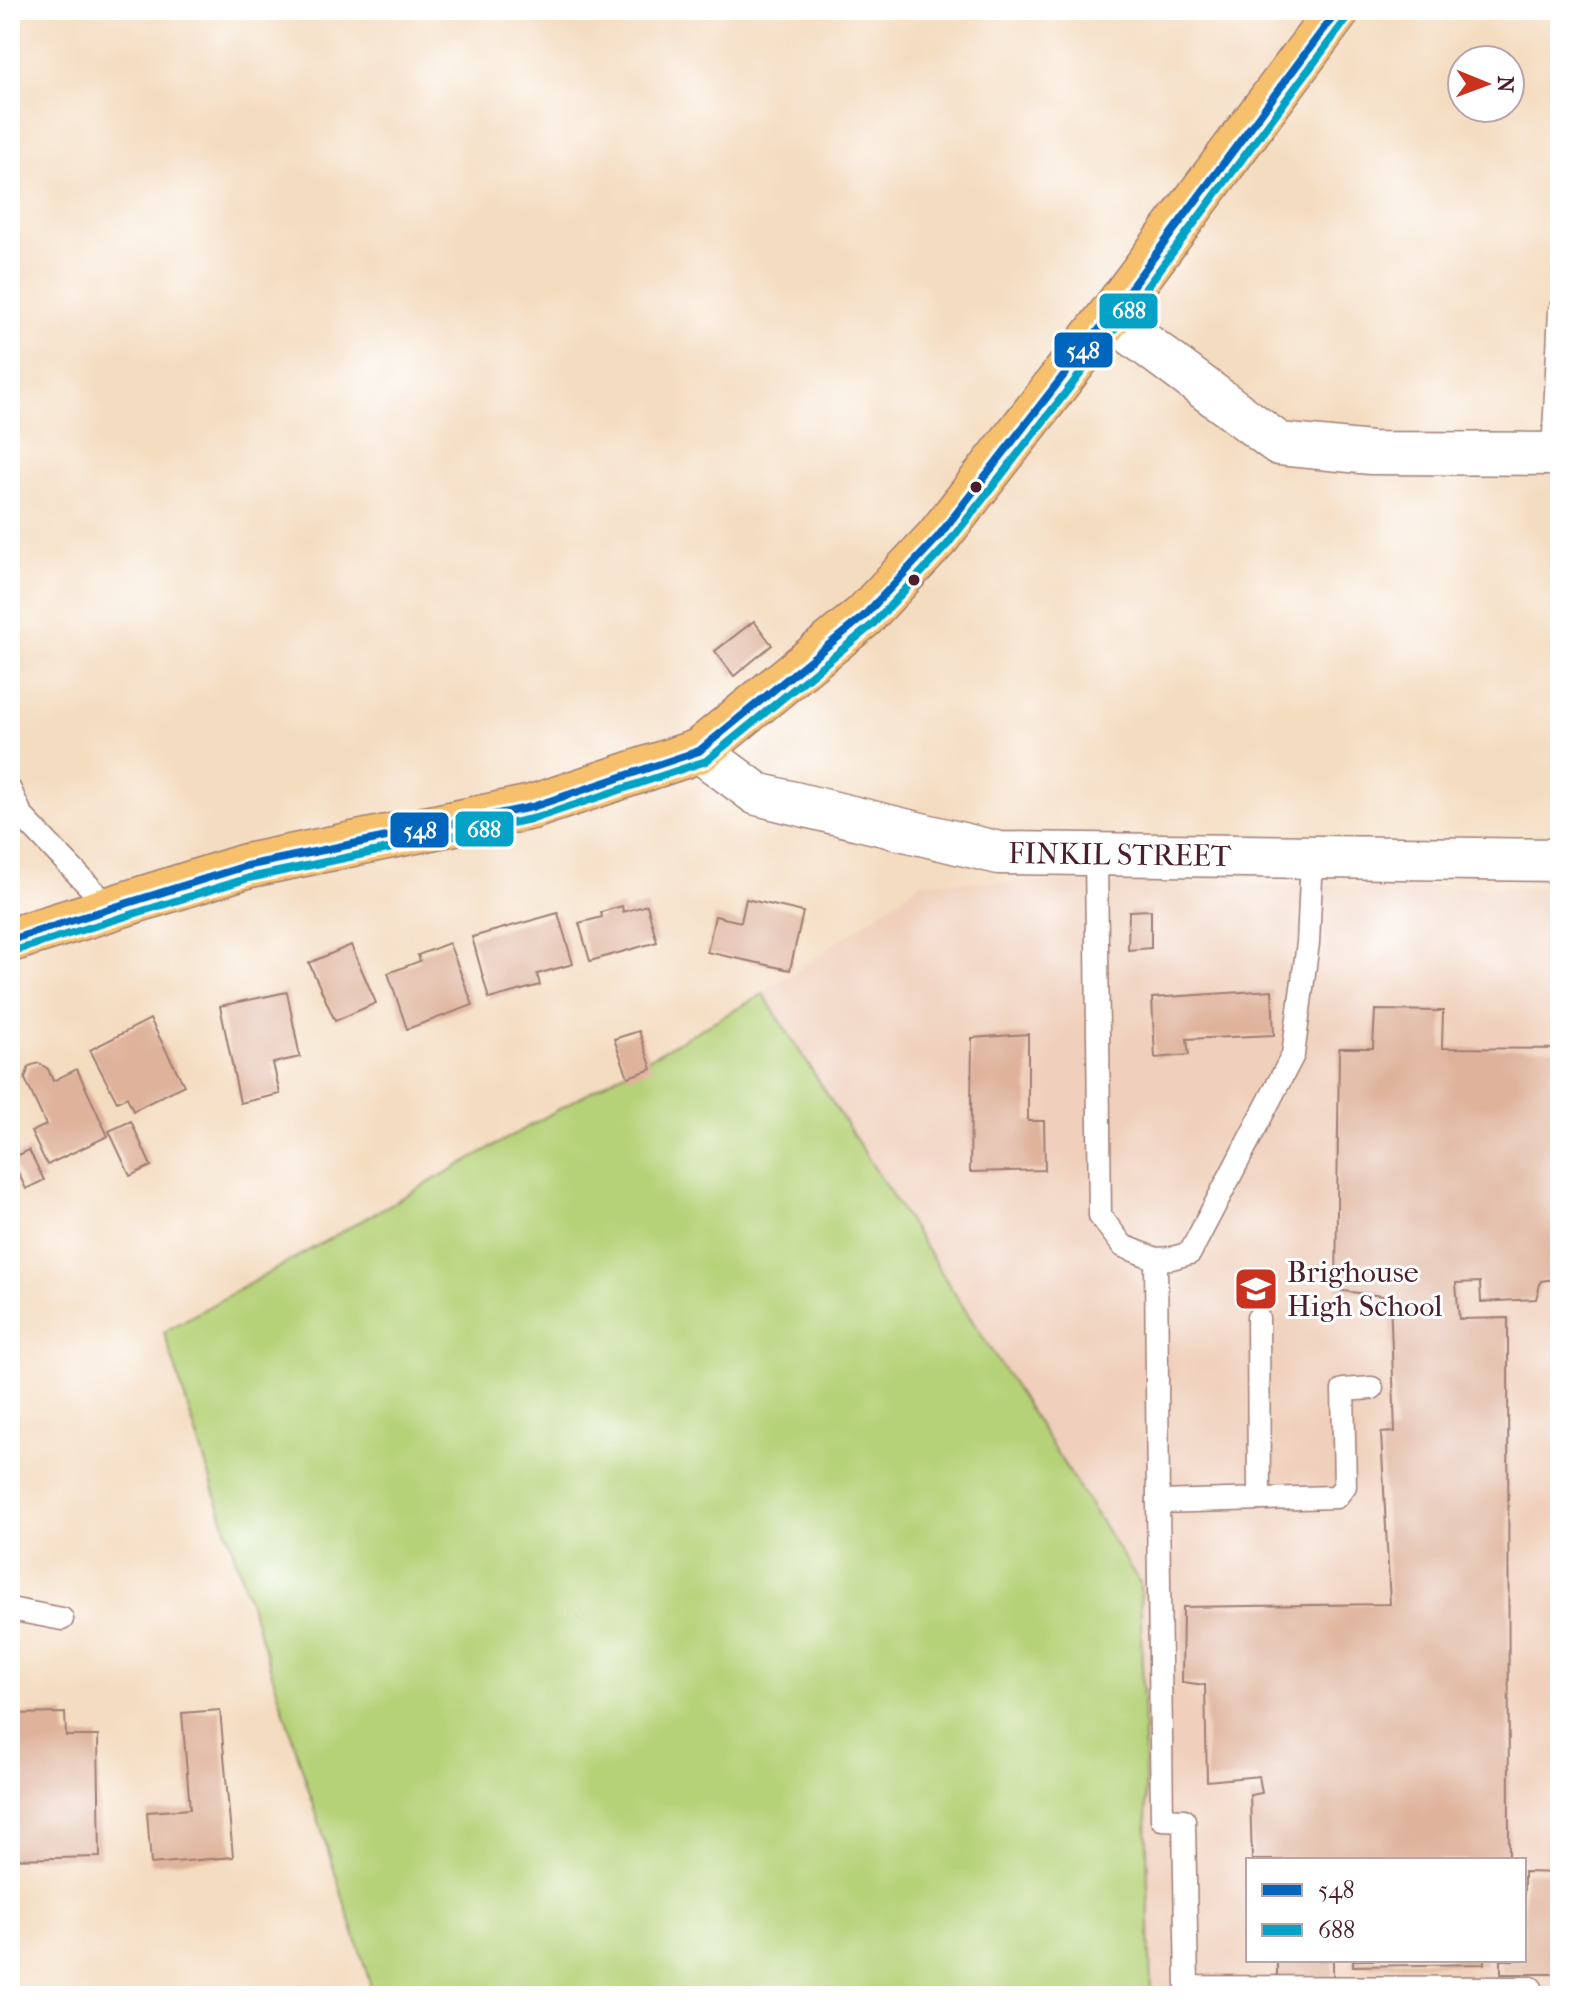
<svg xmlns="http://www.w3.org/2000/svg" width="1570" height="2006" viewBox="0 0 1570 2006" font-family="'IM FELL French Canon',serif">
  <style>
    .built { fill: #f0d0bc; fill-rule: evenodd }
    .green { fill: #b6d278; stroke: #807852; stroke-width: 2 }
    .building { fill: #dfb39b }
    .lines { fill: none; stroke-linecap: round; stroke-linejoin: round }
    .service-casing { stroke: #9f7e76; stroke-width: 25 }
    .minor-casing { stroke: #9f7e76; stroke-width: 45 }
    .primary-casing { stroke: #9f7e76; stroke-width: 47 }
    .service { stroke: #fff; stroke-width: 22 }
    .minor { stroke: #fff; stroke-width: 42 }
    .primary { stroke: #f7c06c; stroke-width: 44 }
    .bus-1-casing { stroke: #fff; stroke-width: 14 }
    .bus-2-casing { stroke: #fff; stroke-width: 14 }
    .bus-1 { stroke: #0065bd; stroke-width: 8 }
    .bus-2 { stroke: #04a2c6; stroke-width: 8 }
    .bus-dot { fill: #4a1f2b; stroke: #fff; stroke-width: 3 }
    .labels { text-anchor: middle; stroke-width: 6; stroke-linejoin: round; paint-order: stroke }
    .street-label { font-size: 30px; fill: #4a1f2b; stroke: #fff }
    .poi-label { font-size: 30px; fill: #4a1f2b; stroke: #fff; text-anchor: start }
    .line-badge { stroke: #fff; stroke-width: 3 }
    .badge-label { font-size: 22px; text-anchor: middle; font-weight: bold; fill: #fff }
  </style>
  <rect width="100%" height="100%" fill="#fff"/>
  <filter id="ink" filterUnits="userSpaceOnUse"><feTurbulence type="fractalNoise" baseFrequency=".0125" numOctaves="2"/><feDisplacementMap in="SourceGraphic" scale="16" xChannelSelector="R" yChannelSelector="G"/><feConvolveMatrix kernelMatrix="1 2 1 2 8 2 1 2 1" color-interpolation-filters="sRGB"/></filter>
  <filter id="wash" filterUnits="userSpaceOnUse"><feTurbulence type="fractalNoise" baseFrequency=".006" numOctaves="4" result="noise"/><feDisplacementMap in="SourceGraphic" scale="32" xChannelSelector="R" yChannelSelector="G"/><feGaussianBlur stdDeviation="1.8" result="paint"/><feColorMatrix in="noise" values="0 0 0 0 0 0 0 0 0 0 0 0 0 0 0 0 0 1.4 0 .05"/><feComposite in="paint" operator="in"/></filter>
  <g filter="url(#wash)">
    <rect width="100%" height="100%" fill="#f4dcc0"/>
    <path class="built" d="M924,881L1560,888V1996H1151L1140,1583L763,994ZM1248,1860H1524V1960H1248Z"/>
    <path class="green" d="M763,994L1140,1583L1151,1996H374L164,1332Z"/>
    <g id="blocks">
      <g class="building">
        <path d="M754,621L772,645L734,676L715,651Z"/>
        <path d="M746,899L803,912L790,970L707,952L715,916L741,922Z"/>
        <path d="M647,905L657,942L590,961L579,923L602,917L601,912L622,906L623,912Z"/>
        <path d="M1151,910V948L1128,950L1129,911Z"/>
        <path d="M558,913L573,964L537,974L540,985L489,999L472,937Z"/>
        <path d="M449,943L473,1005L407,1029L388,973L420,961L418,955Z"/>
        <path d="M351,945L376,1003L335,1021L309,963Z"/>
        <path d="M1272,990L1274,1035L1187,1039L1189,1055L1155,1058L1152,998Z"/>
        <path d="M287,992L300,1057L273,1063L280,1094L240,1103L220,1006Z"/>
        <path d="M1375,1010L1443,1011L1442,1048L1560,1049V1325H1558L1555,1279L1541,1281L1536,1299L1481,1302L1480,1282L1456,1283L1459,1319L1508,1318L1509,1860H1252L1250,1795L1262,1793L1259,1776L1207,1781L1205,1685L1182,1682L1183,1607L1390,1604L1381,1433L1395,1432L1390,1297L1336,1290L1339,1048H1373Z"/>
        <path d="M150,1019L184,1085L133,1111L127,1097L117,1102L90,1050Z"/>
        <path d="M639,1031L652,1069L628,1077L614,1039Z"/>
        <path d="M1028,1034V1121H1044L1045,1170L970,1172L972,1038Z"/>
        <path d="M39,1063L48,1069L53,1081L77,1069L108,1136L47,1165L31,1132L46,1125L25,1079L29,1066Z"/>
        <path d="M131,1121L151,1166L130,1176L109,1131Z"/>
        <path d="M29,1150L44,1180L26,1189L13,1162L10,1163V1159Z"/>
        <path d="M220,1710L233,1857L151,1864L147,1812L190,1809L182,1713Z"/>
        <path d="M65,1713L66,1736H98L100,1857L10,1859V1714Z"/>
        <path d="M1524,1872L1560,1873V1974H1501V1960H1524Z"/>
        <path d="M1277,1960H1333V1986L1277,1987Z"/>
        <path d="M1353,1960H1485V1964L1353,1966Z"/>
      </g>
    </g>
  </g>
  <g filter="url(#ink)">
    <use href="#blocks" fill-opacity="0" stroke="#9f7e76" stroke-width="2"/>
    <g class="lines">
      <g class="service-casing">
        <g id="service">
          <path d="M1553,454L1560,310"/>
          <path d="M10,790L22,816L111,909"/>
          <path d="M1096,854L1100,1216L1123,1246L1141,1253L1156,1259L1172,1258L1190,1253L1293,1055L1308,943L1312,857"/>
          <path d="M1156,1259L1158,1502L1336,1497L1345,1486L1343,1390L1372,1388"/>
          <path d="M1258,1318L1259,1499"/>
          <path d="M1158,1502L1162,1819L1184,1820L1187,1987L1531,1988"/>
          <path d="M10,1609L62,1619"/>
        </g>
      </g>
      <g class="minor-casing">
        <g id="minor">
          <path d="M1109,317L1279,444L1371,453L1560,454"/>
          <path id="s1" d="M699,751L757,794L999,853L1560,860"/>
        </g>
      </g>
      <g class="primary-casing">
        <path id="primary" d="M10,940L246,866L532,807L699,751L864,616L938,537L1109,317L1338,10"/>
      </g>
      <use href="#service" class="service"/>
      <use href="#minor" class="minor"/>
      <use href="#primary" class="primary"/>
      <g class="bus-1-casing">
        <path id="bus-1" d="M10,940L246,866L532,807L699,751L864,616L938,537L1109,317L1338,10"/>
      </g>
      <g class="bus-2-casing">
        <path id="bus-2" d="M14,951L249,878L536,818L706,761L872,625L947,545L1119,324L1348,17"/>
      </g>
      <use href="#bus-1" class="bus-1"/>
      <use href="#bus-2" class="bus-2"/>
    </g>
  </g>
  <defs>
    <g id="school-square" transform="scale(2.3)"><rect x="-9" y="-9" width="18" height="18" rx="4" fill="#c8321e" stroke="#fff"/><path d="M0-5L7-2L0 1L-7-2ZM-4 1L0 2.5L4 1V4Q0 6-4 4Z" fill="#fff"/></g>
  </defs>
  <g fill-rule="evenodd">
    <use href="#school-square" x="1256" y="1289"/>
  </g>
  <g class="bus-dot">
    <circle cx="976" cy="487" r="7"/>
    <circle cx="914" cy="580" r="7"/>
  </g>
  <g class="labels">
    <g class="street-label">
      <text dy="10" stroke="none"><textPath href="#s1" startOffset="442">FINKIL STREET</textPath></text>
    </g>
    <g class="poi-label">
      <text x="1287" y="1282">Brighouse<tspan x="1287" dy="34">High School</tspan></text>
    </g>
  </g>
  <g class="line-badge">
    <rect x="1098" y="292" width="61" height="38" rx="8" fill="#04a2c6"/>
    <rect x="1053" y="331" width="61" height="38" rx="8" fill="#0065bd"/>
    <rect x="454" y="810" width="61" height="38" rx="8" fill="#04a2c6"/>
    <rect x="389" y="811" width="61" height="38" rx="8" fill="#0065bd"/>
  </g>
  <g class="badge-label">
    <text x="1129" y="318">688</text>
    <text x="1083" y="358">548</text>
    <text x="484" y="837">688</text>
    <text x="420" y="838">548</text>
  </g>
  <rect width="1570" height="2006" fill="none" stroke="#fff" stroke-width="40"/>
  <rect x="1246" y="1858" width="280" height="104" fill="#ffffff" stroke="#b7a5aa" stroke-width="2"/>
  <rect x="1262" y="1884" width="40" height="12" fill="#0065bd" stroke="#b7a5aa" stroke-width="2"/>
  <text x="1318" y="1898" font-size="24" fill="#4a1f2b">548</text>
  <rect x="1262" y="1924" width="40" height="12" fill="#04a2c6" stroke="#b7a5aa" stroke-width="2"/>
  <text x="1318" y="1938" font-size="24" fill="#4a1f2b">688</text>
  <g transform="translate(1486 84) rotate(91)"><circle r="38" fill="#ffffff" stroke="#b7a5aa" stroke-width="2"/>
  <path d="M0-6L14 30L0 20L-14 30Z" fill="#c8321e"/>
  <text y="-12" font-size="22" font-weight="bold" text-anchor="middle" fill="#4a1f2b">N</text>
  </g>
</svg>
